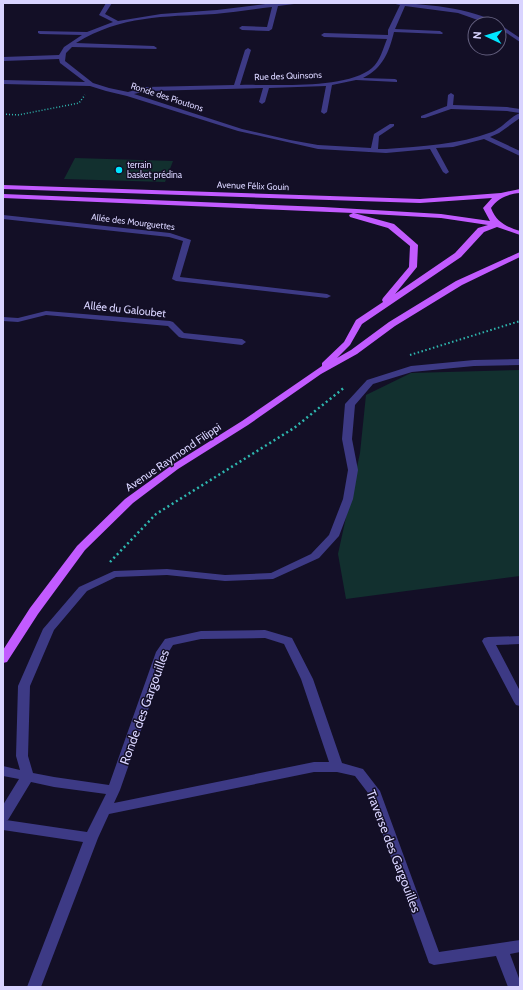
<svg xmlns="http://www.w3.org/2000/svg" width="523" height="990" viewBox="0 0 523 990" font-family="Cabin,sans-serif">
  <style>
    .green { fill: #12302f }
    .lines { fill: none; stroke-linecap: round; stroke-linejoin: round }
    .path-far2 { stroke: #2fb8b0; stroke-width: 1.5; stroke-dasharray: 1 2; stroke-linecap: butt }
    .path-far1 { stroke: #2fb8b0; stroke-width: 2; stroke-dasharray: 1.5 2.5; stroke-linecap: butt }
    .path { stroke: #2fb8b0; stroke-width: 2.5; stroke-dasharray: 2 3; stroke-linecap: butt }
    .minor { fill: #3d3a85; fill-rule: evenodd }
    .major { fill: #c25bff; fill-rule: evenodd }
    .poi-dot { fill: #00e5ff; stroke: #130f26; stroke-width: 1.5 }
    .labels { text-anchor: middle; stroke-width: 3; stroke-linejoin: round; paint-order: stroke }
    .far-street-label { font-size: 9px; fill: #d9d4ff; stroke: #130f26 }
    .far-poi-label { font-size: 9px; fill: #d9d4ff; stroke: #130f26; text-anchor: start }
    .street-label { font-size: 11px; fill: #d9d4ff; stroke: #130f26 }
    .near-street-label { font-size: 13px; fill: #d9d4ff; stroke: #130f26 }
  </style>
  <rect width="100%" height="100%" fill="#130f26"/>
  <g class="green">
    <path d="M75,158L173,161L165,182L64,179Z"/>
    <path d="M520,370V576L346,599L338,554L360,453L366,395L411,373Z"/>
  </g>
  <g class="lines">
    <path class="path-far2" d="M3,114L18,115L79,103L85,95"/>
    <path class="path-far1" d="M410,355L520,321"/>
    <path class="path" d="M110,562L156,514L294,428L345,387"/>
    <g class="minor">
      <path d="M106,3H112L105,14L118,21L161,14L217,10L273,3H302L278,6L272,29L269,31L242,30L239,28L242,26L267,27L272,7C253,9 234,12 215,14C163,17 122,15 76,43L154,46L157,48L156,49L72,47L66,53L65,61L93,83L109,88L128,92L146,87L234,85L245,50L248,48L251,50L240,85C273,84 346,90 372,68C380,61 383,49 387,39L324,37L321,35L324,33L388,35V30L400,5L391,3C418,3 476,8 497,24H489L458,13L405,6L395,29L440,31L443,33L442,34L394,32C389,52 383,68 363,78L395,79L397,80V82L356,80L332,85L327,112L324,114L321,112L326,86L269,88L265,102L262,104L259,102L263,88L146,91L134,94L242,129L290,140L318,145L371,148L374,134L390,124H394V126L379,136L378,149H386C422,146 458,145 492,132C502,128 510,117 520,113V118L499,133L490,137L520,151V156L484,139L453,147L436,148L449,172L446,174L443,172L430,149L386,153L318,149L238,131L127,96L106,91L90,86L3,84V80L85,82L60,63L59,59L3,61V57L59,55L64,47L82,35L40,34L38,33V31L87,32L113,22L99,15Z"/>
      <path d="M499,24L520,38V42L499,28Z"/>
      <path d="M451,93L454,95L453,105L507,107L520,109V113L507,111L451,109L425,118H421V116L447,106L448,95Z"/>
      <path d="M3,215L170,233L191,240L180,277L327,294L331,296L327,298L176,281L172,279L183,241L169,237L3,219Z"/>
      <path d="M46,311L170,321L173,322L184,333L242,339L246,342L242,345L182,338L179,337L168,326L46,315L18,322L3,321V317L18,318Z"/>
      <path d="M520,359V365L474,366L412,372L373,384L355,405L352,439L358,470L353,499L339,536L319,558L273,579L225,581L167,575L116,577L87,591L54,630L30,686L28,756L33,773L54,777L109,785L156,652L165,639L201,631L265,630L292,638L313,679L342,763L363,769L380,791L439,952L520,940V952L510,954L520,981V987H508L496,956L434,965L429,963L368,793L355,776L337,772H314L109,814L98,838L41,987H27L83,842L3,830V805L19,779L3,776V766L20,770L16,756L18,686L43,629L79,587L114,571L167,569L225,575L271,573L311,554L329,535L343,499L348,470L342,439L345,404L367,380L411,366L474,360ZM265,638L284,644L301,679L329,762H314L114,803L120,790L168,653L173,645L201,639ZM31,782L54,787L106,794L87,832L6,820H8Z"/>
      <path d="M520,636V644L496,645L520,691V706L516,705L514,702L482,641L484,638L488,637Z"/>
    </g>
    <path class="major" d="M3,185L420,199L501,193L520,189V193C508,194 498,198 491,208C496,222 507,227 520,231V235L497,227L484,232L461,257L362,324L350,345L337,358L351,350L389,322L456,281L520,252V257L462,285L395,326L357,354L321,374L248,425L178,469L133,503L85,550L38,614L7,662L3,663V650L30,608L77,546L125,499L172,465L242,421L322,366V363L344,342L356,320L383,302L382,300L383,298L409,267L410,246L388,228L350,217L349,215L353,213L3,198V194L323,207L441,214L490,221L483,208L492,198L420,203L3,189ZM354,213L441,218L488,225L478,228L455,253L395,294L417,267L418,245L394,224Z"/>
  </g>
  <circle class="poi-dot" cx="119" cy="170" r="4"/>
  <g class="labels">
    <g class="far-street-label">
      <text transform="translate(288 76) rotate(-2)" y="3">Rue des Quinsons</text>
      <text transform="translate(167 97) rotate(18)" y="3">Ronde des Pioutons</text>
      <text transform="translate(253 186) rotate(2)" y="3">Avenue Félix Gouin</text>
      <text transform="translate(133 222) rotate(7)" y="3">Allée des Mourguettes</text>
    </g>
    <g class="far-poi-label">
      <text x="127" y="168">terrain<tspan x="127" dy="10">basket prédina</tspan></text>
    </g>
    <g class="street-label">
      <text transform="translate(125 309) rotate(6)" y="4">Allée du Galoubet</text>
      <text transform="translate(173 457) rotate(-34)" y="4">Avenue Raymond Filippi</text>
    </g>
    <g class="near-street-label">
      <text transform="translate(144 707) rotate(-70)" y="5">Ronde des Gargouilles</text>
      <text transform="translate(394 851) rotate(69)" y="5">Traverse des Gargouilles</text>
    </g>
  </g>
  <rect width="523" height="990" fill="none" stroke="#d9d4ff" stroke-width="8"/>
  <g transform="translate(487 36) rotate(274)"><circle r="19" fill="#130f26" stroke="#625e7d"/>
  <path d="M0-3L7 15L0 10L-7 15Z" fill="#00e5ff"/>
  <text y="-6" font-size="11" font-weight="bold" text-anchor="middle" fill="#d9d4ff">N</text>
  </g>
</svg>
